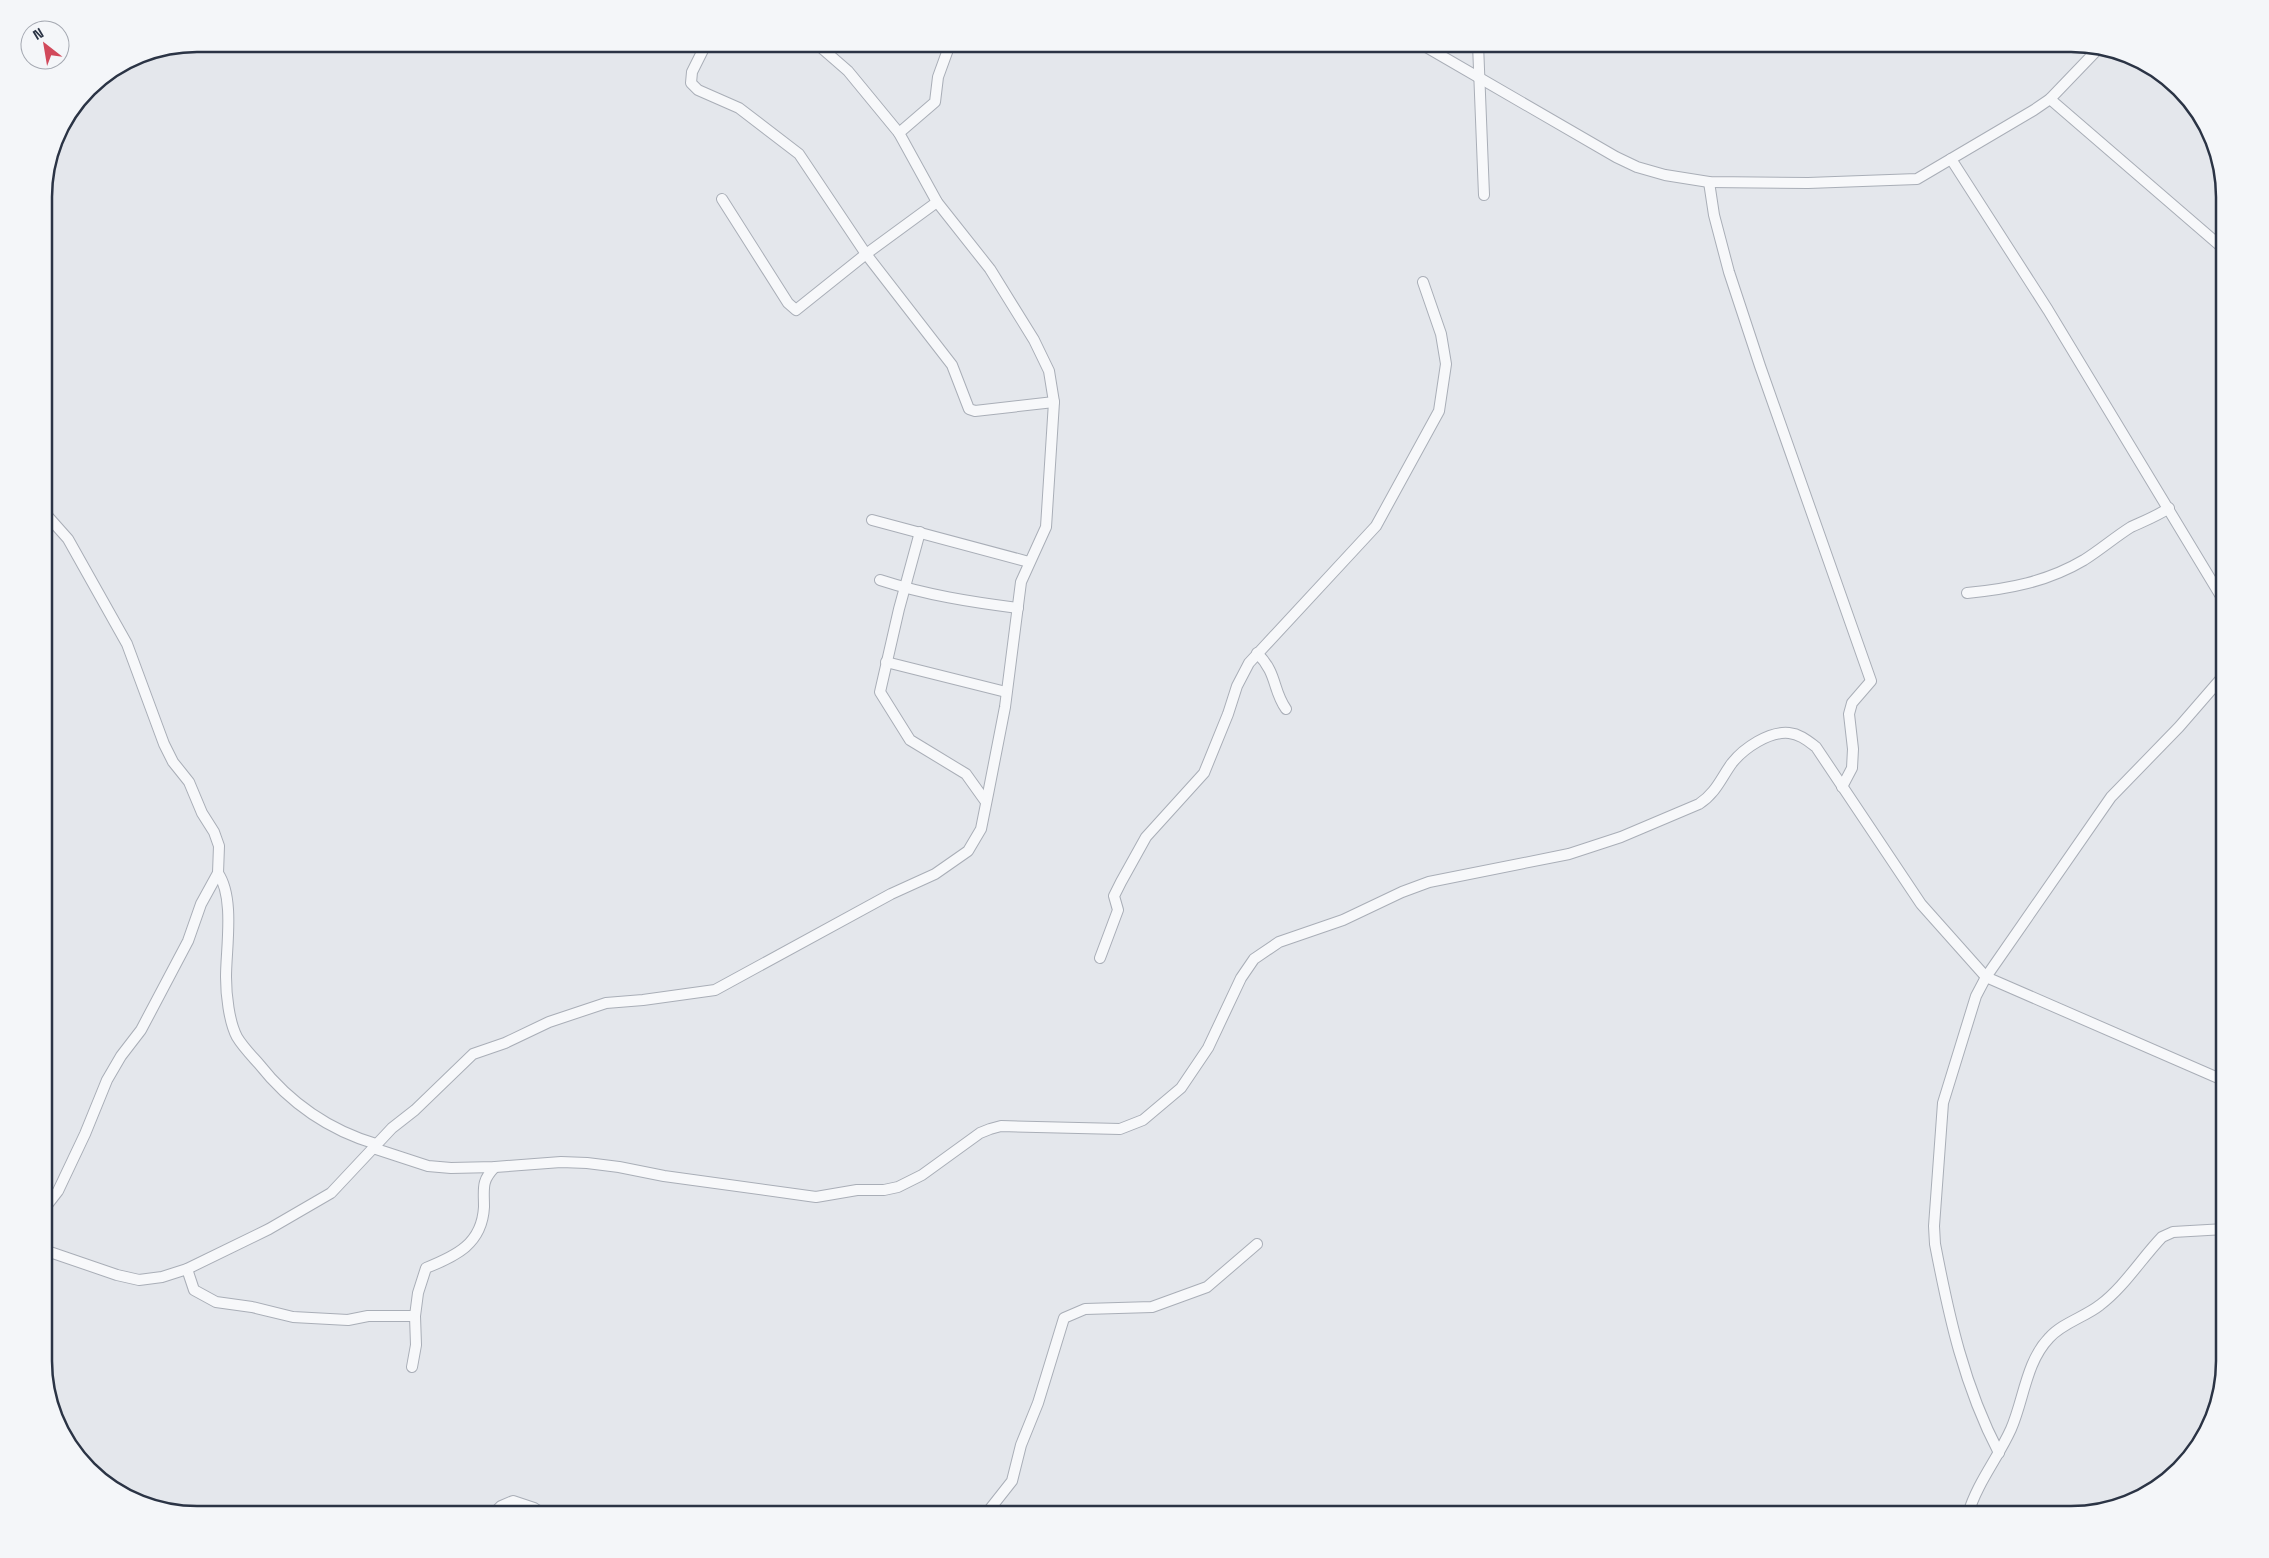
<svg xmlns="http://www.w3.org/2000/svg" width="2269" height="1558" viewBox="0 0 2269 1558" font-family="'Space Grotesk',sans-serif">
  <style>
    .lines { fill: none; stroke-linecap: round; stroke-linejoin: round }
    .street-casing { stroke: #a9aeb7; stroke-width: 12 }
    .street { stroke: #f7f8fa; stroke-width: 10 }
    .rim { fill: none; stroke: #2b3445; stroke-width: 2.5 }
  </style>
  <rect width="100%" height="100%" fill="#e4e7ec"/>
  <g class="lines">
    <g class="street-casing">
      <g id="street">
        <path d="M706,44L692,72L691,83L698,90L739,108L799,154L866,254L952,365L969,409L975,411L1054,402"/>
        <path d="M817,44L848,71L899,133"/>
        <path d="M1421,44L1616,157L1637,167L1665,175L1709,182L1808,183L1917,179L2034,110L2050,99L2099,48"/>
        <path d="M1478,44L1484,195"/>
        <path d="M2050,99L2225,250"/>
        <path d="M1951,159L2048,310L2225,603"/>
        <path d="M1709,182L1714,215L1729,272L1760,366L1871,681L1852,703L1849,714L1853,749L1852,768L1842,787"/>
        <path d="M722,199L788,303L796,310L866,254L937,202"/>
        <path d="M44,512L68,539L127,644L164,744L173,762L189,782L202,813L214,832L219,846L218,873L201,904L188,941L141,1030L121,1056L107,1080L85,1134L58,1191L44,1209"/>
        <path d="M872,520L1029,562"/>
        <path d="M920,532L899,609L880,692L910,740L966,774L986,802"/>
        <path d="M880,580C926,595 971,602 1018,608"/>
        <path d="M1967,593C2008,589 2047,582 2084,560C2100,550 2115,537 2131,527C2144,521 2157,516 2169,508"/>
        <path d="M1257,653C1278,674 1272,689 1286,709"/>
        <path d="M886,662L1006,692"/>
        <path d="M218,873C235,898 226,948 226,977C226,994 229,1022 237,1037C243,1047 251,1055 259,1064C289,1102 329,1130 376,1144"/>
        <path d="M1100,958L1118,910L1114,896L1121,882L1146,837L1204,773L1228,714L1237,686L1249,663L1376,526L1439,411L1446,364L1441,334L1423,282"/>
        <path d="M373,1148L428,1166L451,1168L495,1167L561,1162L587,1163L619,1167L664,1176L816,1197L857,1190H884L898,1187L922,1175L980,1133L990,1129L1001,1126L1120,1129L1143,1120L1181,1088L1208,1048L1241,978L1254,959L1279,942L1343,920L1402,892L1429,882L1569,854L1621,837L1699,804C1716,793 1721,778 1732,763C1744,748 1769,731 1789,733C1800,734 1808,741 1816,747L1921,904L1986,977L2225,1081"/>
        <path d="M44,1250L117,1275L139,1280L162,1277L187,1269L269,1229L331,1193L392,1128L415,1110L473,1054L505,1043L549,1022L606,1003L643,1000L715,990L891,894L935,874L968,851L981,829L989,789L1005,707L1021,582L1046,527L1054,402L1049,371L1034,340L990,269L937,202L899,133L935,102L938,77L950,44"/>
        <path d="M187,1269L194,1290L216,1302L252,1307L293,1317L348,1320L368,1316H415"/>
        <path d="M412,1367L416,1345L415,1316L418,1293L426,1268C456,1256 482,1244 484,1207C484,1188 481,1181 495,1167"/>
        <path d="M1999,1453C1964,1386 1949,1317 1935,1244L1934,1226L1943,1103L1976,996L1986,977L2111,797L2179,727L2225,674"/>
        <path d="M493,1514L501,1506L513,1501L534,1508L543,1514"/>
        <path d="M986,1514L1012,1481L1021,1445L1038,1403L1064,1318L1085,1309L1152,1307L1207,1287L1257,1244"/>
        <path d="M1968,1514C1977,1483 1998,1458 2011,1429C2024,1399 2026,1362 2049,1338C2062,1323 2085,1317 2100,1305C2124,1287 2141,1259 2162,1237L2173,1232L2225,1229"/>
      </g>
    </g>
    <use href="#street" class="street"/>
  </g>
  <path d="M0 0H2269V1558H0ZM197 52H2071A145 145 0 0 1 2216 197V1361A145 145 0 0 1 2071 1506H197A145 145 0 0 1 52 1361V197A145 145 0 0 1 197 52Z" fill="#f4f6f9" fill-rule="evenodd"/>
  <path class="rim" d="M197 52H2071A145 145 0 0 1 2216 197V1361A145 145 0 0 1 2071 1506H197A145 145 0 0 1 52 1361V197A145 145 0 0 1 197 52Z"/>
  <g transform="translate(45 45) rotate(329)"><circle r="24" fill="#f4f6f9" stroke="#a4a8b1"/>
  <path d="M0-4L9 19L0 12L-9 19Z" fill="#d1495b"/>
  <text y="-8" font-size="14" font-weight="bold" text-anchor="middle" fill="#2b3445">N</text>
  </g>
</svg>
